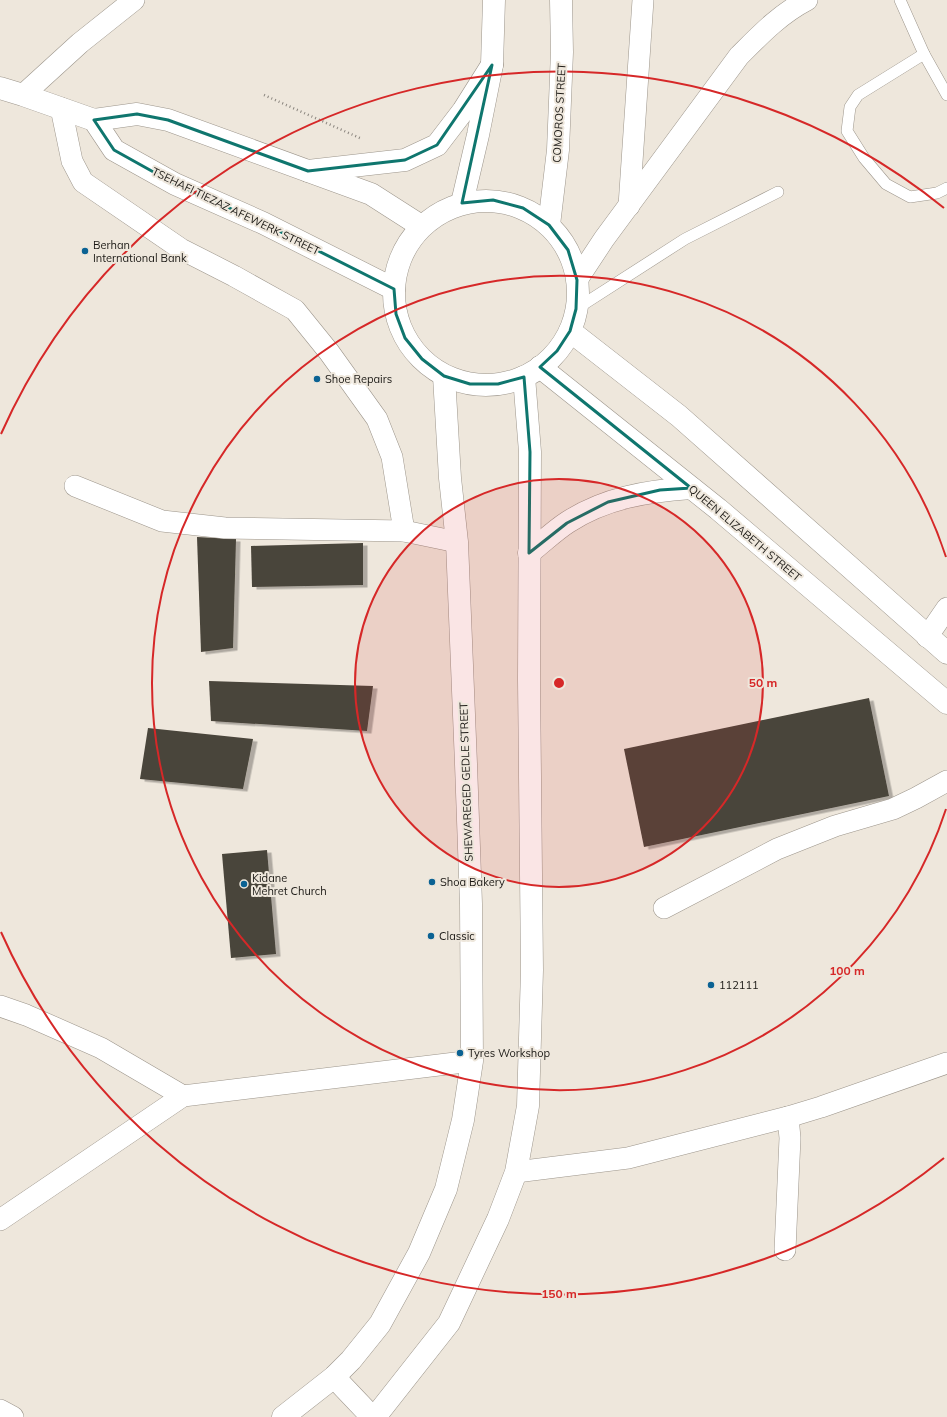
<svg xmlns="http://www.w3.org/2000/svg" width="947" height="1417" viewBox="0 0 947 1417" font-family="Mulish,sans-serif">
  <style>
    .building { fill: #49443a; filter: url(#shadow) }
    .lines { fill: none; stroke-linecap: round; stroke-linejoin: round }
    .lane-casing { stroke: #9c958b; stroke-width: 12 }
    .street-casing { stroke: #9c958b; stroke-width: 22 }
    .secondary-casing { stroke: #9c958b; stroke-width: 23 }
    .primary-casing { stroke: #9c958b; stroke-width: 23 }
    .path { stroke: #8a857e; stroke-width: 2.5; stroke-dasharray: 1 3; stroke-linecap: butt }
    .lane { stroke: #fff; stroke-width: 11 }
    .street { stroke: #fff; stroke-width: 21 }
    .secondary { stroke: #fff; stroke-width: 22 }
    .primary { stroke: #fff; stroke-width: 22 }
    .marked { fill: none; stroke: #0f766e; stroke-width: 3; stroke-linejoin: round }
    .ring { fill: none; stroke: #d62828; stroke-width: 2 }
    .poi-dot { fill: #0b6293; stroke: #eee7dc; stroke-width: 1.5 }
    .labels { text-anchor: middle; stroke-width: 4; stroke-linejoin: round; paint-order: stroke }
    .street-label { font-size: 11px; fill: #1b1915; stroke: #eee7dc }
    .poi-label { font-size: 11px; fill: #1b1915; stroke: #eee7dc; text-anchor: start }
    .centre { fill: #d62828; stroke: #eee7dc; stroke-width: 2 }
    .ring-label { font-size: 12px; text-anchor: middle; font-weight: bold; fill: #d62828; stroke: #eee7dc; stroke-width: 4; stroke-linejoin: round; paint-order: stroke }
  </style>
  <defs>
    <filter id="shadow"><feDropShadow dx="4.5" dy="2.5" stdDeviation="0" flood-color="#0004"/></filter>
  </defs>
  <rect width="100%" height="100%" fill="#eee7dc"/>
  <g class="building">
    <path d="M197,537L236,539L233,648L201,652Z"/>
    <path d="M363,543V585L252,587L251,546Z"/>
    <path d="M209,681L373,686L367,731L211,721Z"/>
    <path d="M869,698L889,796L644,847L624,749Z"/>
    <path d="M148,728L253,739L243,789L140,779Z"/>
    <path d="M267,850L276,954L231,958L222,854Z"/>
  </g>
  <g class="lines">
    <g class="lane-casing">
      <g id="lane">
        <path d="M900,0L924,54L947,95"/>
        <path d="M924,54L858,95L850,107L847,131L864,158L886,184L910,197L937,193L947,188"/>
        <path d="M576,309L685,239L778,192"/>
      </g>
    </g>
    <g class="street-casing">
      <g id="street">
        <path d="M23,95L80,43L134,0"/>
        <path d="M61,108L72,161L83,182L181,249L234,276L295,310L329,352L377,419L392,457L404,531"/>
        <path d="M629,206L643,0"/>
        <path d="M577,280L604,239L739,56C760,35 780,14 807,0"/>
        <path d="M75,486L162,521L225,528L404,531L457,542"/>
        <path d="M927,637L947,608"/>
        <path d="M664,908L777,849L835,826L893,809L916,798L947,781"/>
        <path d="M0,1006L26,1015L101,1048L183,1096"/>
        <path d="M516,1172L628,1158L788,1117L821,1107L947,1063"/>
        <path d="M0,1220L183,1096L472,1061"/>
        <path d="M785,1250L790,1138L788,1117"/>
        <path d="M0,1410L13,1417"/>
      </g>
    </g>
    <g class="secondary-casing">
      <g id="secondary">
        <path d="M0,88L23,95L94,120L114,150L175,184L263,223L394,289"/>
        <path d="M94,120L137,114L168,120L371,194L421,226"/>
        <path d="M334,1377L372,1417"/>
      </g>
    </g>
    <g class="primary-casing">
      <g id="primary">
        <path d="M308,171L405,160L437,145L463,111L492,65"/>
        <circle cx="486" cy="293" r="92"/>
        <path d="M462,203L478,135L492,65L494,0"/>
        <path d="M549,225L558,150L562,52L561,0"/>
        <path d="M570,331L679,416L947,653"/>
        <path d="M540,367L718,509L947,703"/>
        <path d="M529,553C542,543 554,531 568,522C605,498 647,491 691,488"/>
        <path d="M283,1417L334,1377L351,1360L380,1324L419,1253L446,1189L463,1120L472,1061L471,904L466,764L457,542L450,478L444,376"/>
        <path d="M375,1417L449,1323L498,1219L516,1172L528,1106L532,970L529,680L530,452L524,377"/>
      </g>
    </g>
    <path class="path" d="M264,95L362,139"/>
    <use href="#lane" class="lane"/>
    <use href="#street" class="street"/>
    <use href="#secondary" class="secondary"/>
    <use href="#primary" class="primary"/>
  </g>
  <path class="marked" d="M492,65L462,203L493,200L523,208L549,225L568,250L577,280L576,309L570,331L557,351L540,367L691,488L660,490L608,502L567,523L529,553L530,452L524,377L498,384H470L444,376L422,359L405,338L396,314L394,289L263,223L175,184L114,150L94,120L137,114L168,120L308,171L405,160L437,145Z"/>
  <circle cx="559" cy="683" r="204" fill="#d62828" fill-opacity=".12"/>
  <g class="ring">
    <circle cx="559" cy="683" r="204"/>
    <path d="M946 809A407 407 0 1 1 946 557"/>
    <path d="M944 1158A611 611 0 0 1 1 932M1 434A611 611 0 0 1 944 208"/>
  </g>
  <g class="poi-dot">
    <circle cx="85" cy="251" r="4"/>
    <circle cx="317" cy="379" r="4"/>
    <circle cx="432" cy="882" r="4"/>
    <circle cx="244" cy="884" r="4"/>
    <circle cx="431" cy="936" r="4"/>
    <circle cx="711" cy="985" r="4"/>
    <circle cx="460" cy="1053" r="4"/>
  </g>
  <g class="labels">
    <g class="street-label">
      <text transform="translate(559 113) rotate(-87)" y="4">COMOROS STREET</text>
      <text transform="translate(236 211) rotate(26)" y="4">TSEHAFI TIEZAZ AFEWERK STREET</text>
      <text transform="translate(745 533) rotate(40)" y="4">QUEEN ELIZABETH STREET</text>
      <text transform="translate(466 782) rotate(-92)" y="4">SHEWAREGED GEDLE STREET</text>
    </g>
    <g class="poi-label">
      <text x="93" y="249">Berhan<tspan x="93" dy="13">International Bank</tspan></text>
      <text x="325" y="383">Shoe Repairs</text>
      <text x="252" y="882">Kidane<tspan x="252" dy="13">Mehret Church</tspan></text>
      <text x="440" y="886">Shoa Bakery</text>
      <text x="439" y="940">Classic</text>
      <text x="719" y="989">112111</text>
      <text x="468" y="1057">Tyres Workshop</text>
    </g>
  </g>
  <circle cx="559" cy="683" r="6" class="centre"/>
  <g class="ring-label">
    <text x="763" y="687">50 m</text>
    <text x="847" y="975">100 m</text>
    <text x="559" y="1298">150 m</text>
  </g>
</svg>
